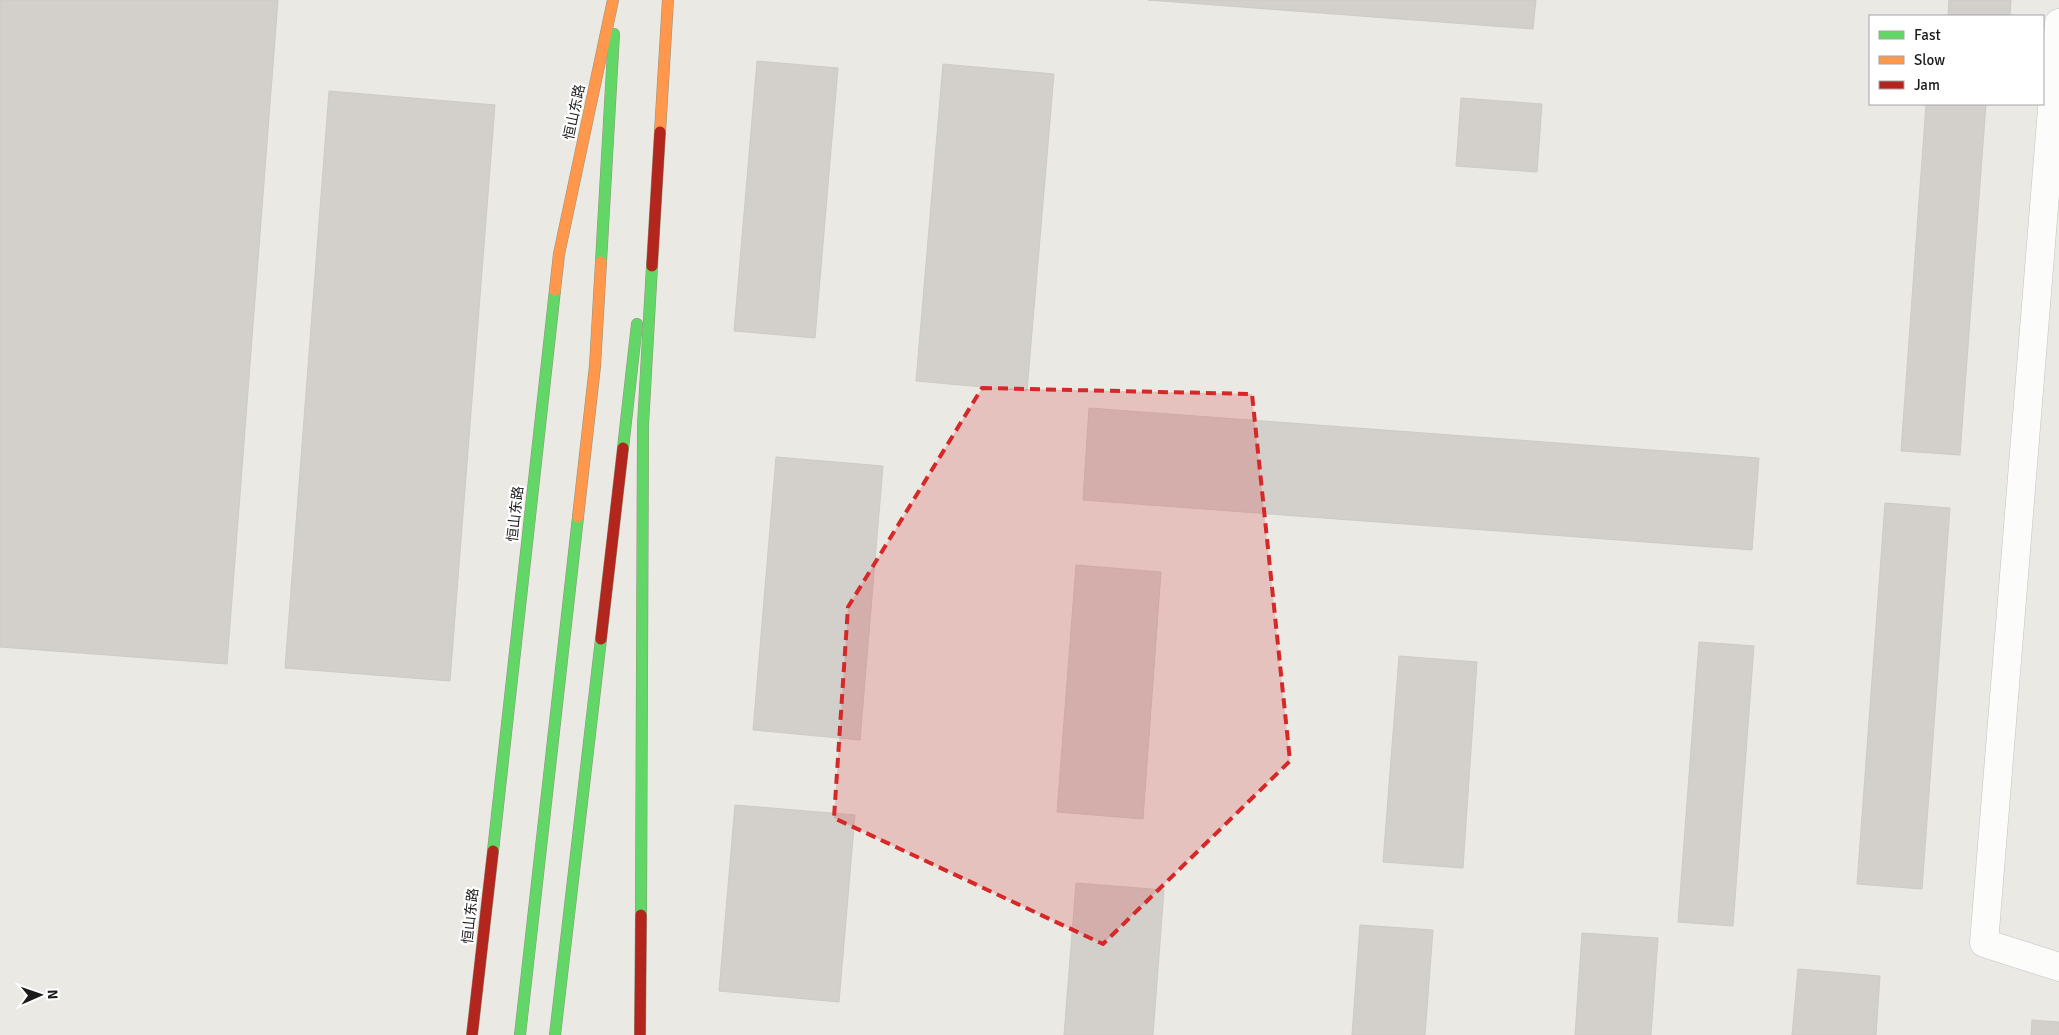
<svg xmlns="http://www.w3.org/2000/svg" width="2059" height="1035" viewBox="0 0 2059 1035" font-family="Signika,'Noto Sans SC',sans-serif">
  <style>
    .building { fill: #d3d0cc; stroke: #cecac5 }
    .lines { fill: none; stroke-linecap: round; stroke-linejoin: round }
    .street-casing { stroke: #c3c2c0; stroke-width: 29 }
    .fast-casing { stroke: #91947c; stroke-width: 12 }
    .slow-casing { stroke: #91947c; stroke-width: 12 }
    .jam-casing { stroke: #91947c; stroke-width: 12 }
    .street { stroke: #fcfcfb; stroke-width: 28 }
    .fast { stroke: #63d668; stroke-width: 11 }
    .slow { stroke: #ff974d; stroke-width: 11 }
    .jam { stroke: #b3261e; stroke-width: 11 }
    .marked { fill: #d62828; fill-opacity: 0.2; stroke: #d62828; stroke-width: 4; stroke-dasharray: 10 6; stroke-linejoin: round }
    .labels { text-anchor: middle; stroke-width: 4.5; stroke-linejoin: round; paint-order: stroke }
    .street-label { font-size: 14px; fill: #1c1c1c; stroke: #fff }
  </style>
  <rect width="100%" height="100%" fill="#eae9e4"/>
  <g class="building">
    <path d="M0,0H278L227,664L0,647Z"/>
    <path d="M1148,0H1536L1533,29Z"/>
    <path d="M1949,0H2011L2010,16H1948Z"/>
    <path d="M757,61L838,68L815,338L734,331Z"/>
    <path d="M943,64L1054,74L1027,391L916,381Z"/>
    <path d="M329,91L495,105L450,681L285,668Z"/>
    <path d="M1461,98L1542,104L1537,172L1456,166Z"/>
    <path d="M1926,104H1986L1960,455L1901,451Z"/>
    <path d="M1089,408L1759,458L1752,550L1083,500Z"/>
    <path d="M776,457L883,466L860,740L753,730Z"/>
    <path d="M1885,503L1950,508L1922,889L1857,884Z"/>
    <path d="M1076,565L1161,572L1143,819L1057,812Z"/>
    <path d="M1699,642L1754,646L1733,926L1678,922Z"/>
    <path d="M1399,656L1477,662L1463,868L1383,862Z"/>
    <path d="M735,805L855,815L839,1002L719,991Z"/>
    <path d="M1076,883L1164,890L1153,1035H1064Z"/>
    <path d="M1360,925L1433,930L1425,1035H1352Z"/>
    <path d="M1582,933L1658,938L1651,1035H1575Z"/>
    <path d="M1798,969L1880,976L1876,1035H1792Z"/>
    <path d="M2032,1020L2059,1022V1035H2031Z"/>
  </g>
  <g class="lines">
    <g class="street-casing">
      <path id="street" d="M2059,23L1984,943L2059,967"/>
    </g>
    <g class="fast-casing">
      <g id="fast">
        <path d="M601,262L614,34"/>
        <path d="M623,448L637,324"/>
        <path d="M493,851L555,290"/>
        <path d="M641,915L643,425L652,266"/>
        <path d="M520,1035L578,517"/>
        <path d="M555,1035L601,639"/>
      </g>
    </g>
    <g class="slow-casing">
      <g id="slow">
        <path d="M660,132L668,0"/>
        <path d="M555,290L559,254L613,0"/>
        <path d="M578,517L595,366L601,262"/>
      </g>
    </g>
    <g class="jam-casing">
      <g id="jam">
        <path d="M652,266L660,132"/>
        <path d="M601,639L623,448"/>
        <path d="M472,1035L493,851"/>
        <path d="M640,1035L641,915"/>
      </g>
    </g>
    <use href="#street" class="street"/>
    <use href="#fast" class="fast"/>
    <use href="#slow" class="slow"/>
    <use href="#jam" class="jam"/>
  </g>
  <path class="marked" d="M982,388L1252,394L1290,761L1103,944L834,818L848,607Z"/>
  <g class="labels">
    <g class="street-label">
      <text transform="translate(574 112) rotate(-78)" y="5">恒山东路</text>
      <text transform="translate(515 514) rotate(-84)" y="5">恒山东路</text>
      <text transform="translate(470 916) rotate(-84)" y="5">恒山东路</text>
    </g>
  </g>
  <rect x="1869" y="15" width="175" height="90" fill="#ffffff" stroke="#a4a4a4"/>
  <rect x="1879" y="31" width="25" height="8" fill="#63d668" stroke="#a4a4a4"/>
  <text x="1914" y="40" font-size="15" fill="#1c1c1c">Fast</text>
  <rect x="1879" y="56" width="25" height="8" fill="#ff974d" stroke="#a4a4a4"/>
  <text x="1914" y="65" font-size="15" fill="#1c1c1c">Slow</text>
  <rect x="1879" y="81" width="25" height="8" fill="#b3261e" stroke="#a4a4a4"/>
  <text x="1914" y="90" font-size="15" fill="#1c1c1c">Jam</text>
  <g transform="translate(40 995) rotate(88)" stroke="#ffffff" stroke-width="4" paint-order="stroke">
  <path d="M0-4L9 19L0 12L-9 19Z" fill="#1c1c1c"/>
  <text y="-8" font-size="14" font-weight="bold" text-anchor="middle" fill="#1c1c1c">N</text>
  </g>
</svg>
